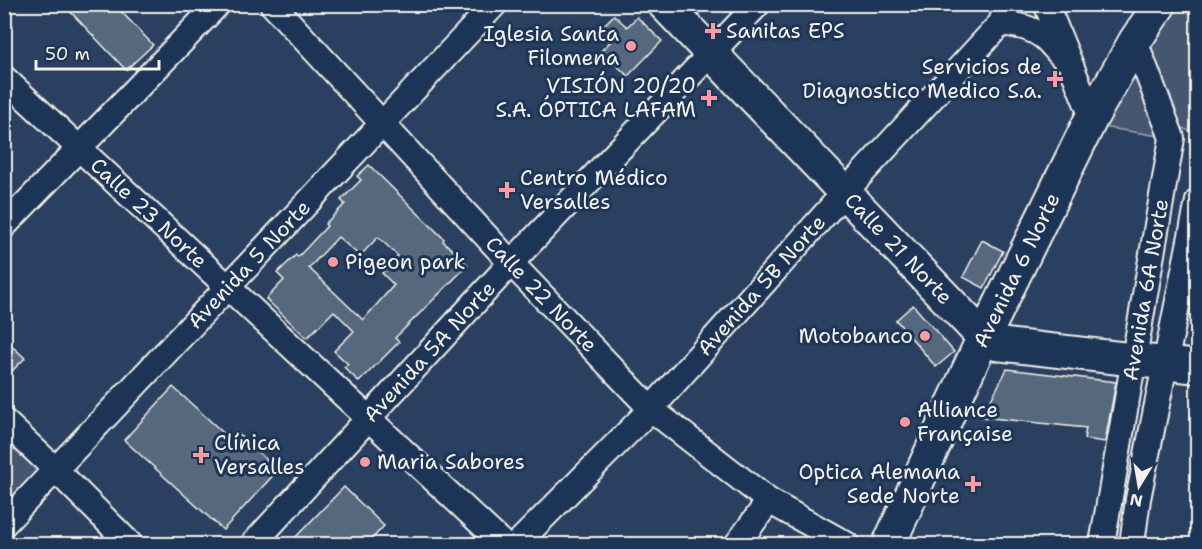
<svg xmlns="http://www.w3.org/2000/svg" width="1202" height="549" viewBox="0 0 1202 549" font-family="'Shantell Sans',sans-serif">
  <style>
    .green { fill: #445771; stroke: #9ca4ac; stroke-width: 1.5 }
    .building { fill: #56677d; stroke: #f4f1e8; stroke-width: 1.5; fill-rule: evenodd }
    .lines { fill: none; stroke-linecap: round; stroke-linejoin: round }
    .minor-casing { stroke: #f4f1e8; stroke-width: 28 }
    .major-casing { stroke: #f4f1e8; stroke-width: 36 }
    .minor { stroke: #1d3557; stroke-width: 24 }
    .major { stroke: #1d3557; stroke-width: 32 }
    .poi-dot { fill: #ff9aa2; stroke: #1d3557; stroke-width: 2 }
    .labels { text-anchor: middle; stroke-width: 6; stroke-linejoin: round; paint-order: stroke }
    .poi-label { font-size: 21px; fill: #f4f1e8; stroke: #1d3557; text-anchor: start }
    .street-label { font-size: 21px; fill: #f4f1e8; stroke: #1d3557 }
  </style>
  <rect width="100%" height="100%" fill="#2a4060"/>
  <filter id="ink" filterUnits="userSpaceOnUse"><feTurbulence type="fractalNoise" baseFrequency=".0167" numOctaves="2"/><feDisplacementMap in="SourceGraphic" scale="12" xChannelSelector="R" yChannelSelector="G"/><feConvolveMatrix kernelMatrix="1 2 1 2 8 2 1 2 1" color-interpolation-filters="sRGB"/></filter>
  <g filter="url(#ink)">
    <g class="green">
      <path d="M1160,5H1197V134L1167,122L1172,138L1089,125Z"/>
      <path d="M4,421L56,470L4,524Z"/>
    </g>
    <g class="building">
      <path d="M63,4H114L153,45L126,70Z"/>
      <path d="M614,15L627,27L637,17L662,41L628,76L601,51L610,42L598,31Z"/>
      <path d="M369,165L444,239L443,241L468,265L395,338L399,342L359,382L344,367L348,364L334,351L354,331L334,311L307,338L266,299L284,280L277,273L296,255L298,257L327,226L325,224L345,204L341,200L361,180L357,176ZM338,237L360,256L378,237L398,256L382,273L394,285L363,320L309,268Z"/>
      <path d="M982,240L1003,251L984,288L963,277Z"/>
      <path d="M913,305L954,352L936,367L896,320Z"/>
      <path d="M4,339L25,358L4,379Z"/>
      <path d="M1007,369L1116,382L1105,442L1084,439L1086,428L982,417Z"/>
      <path d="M173,387L229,438L235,431L278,470L223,530L124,440Z"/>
      <path d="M344,487L384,526L367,544H289Z"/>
    </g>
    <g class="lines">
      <g class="minor-casing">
        <g id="minor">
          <path id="s1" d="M272,4L511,263L651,409L769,501L846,544"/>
          <path d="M1046,4L1092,117"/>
          <path d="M1001,23C1018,25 1034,28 1047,40C1053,46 1058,53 1064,58"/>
          <path id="s2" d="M4,78L503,544"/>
          <path d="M4,226L218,4"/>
          <path d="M4,421L56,470L130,544"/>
          <path id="s3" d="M4,524L495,4"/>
          <path id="s4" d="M253,544L511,263L758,4"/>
          <path id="s5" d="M517,544L651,409L844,193L1001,23L1007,4"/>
          <path d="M737,544L769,501"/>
          <path id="s6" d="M1102,544L1172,138L1135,41"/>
          <path d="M1132,544L1138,499L1198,201"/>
        </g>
      </g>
      <g class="major-casing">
        <g id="major">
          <path id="s7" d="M664,4L984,338L997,344L1198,367"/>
          <path id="s8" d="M889,544L978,349L1092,117L1135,41L1160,4"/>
        </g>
      </g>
      <use href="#minor" class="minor"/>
      <use href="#major" class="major"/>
    </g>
  </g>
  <g class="poi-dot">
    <path d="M710 22h6v6h6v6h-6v6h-6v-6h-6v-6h6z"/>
    <circle cx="631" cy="46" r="6"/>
    <path d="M1052 70h6v6h6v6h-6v6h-6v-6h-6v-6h6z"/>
    <path d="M706 89h6v6h6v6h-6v6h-6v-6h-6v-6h6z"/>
    <path d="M504 181h6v6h6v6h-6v6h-6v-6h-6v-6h6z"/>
    <circle cx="333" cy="262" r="6"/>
    <circle cx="925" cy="336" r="6"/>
    <circle cx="905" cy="422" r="6"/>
    <path d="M198 446h6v6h6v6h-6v6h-6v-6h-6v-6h6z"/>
    <circle cx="365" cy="462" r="6"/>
    <path d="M970 475h6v6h6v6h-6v6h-6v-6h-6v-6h6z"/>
  </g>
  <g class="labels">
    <g class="poi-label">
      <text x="726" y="38">Sanitas EPS</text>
      <text x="619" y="41" text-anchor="end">Iglesia Santa<tspan x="619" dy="24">Filomena</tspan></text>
      <text x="1042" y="74" text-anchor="end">Servicios de<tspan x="1042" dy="24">Diagnostico Medico S.a.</tspan></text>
      <text x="696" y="93" text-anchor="end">VISIÓN 20/20<tspan x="696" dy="24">S.A. ÓPTICA LAFAM</tspan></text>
      <text x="520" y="185">Centro Médico<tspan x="520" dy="24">Versalles</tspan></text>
      <text x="345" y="269">Pigeon park</text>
      <text x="913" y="343" text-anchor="end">Motobanco</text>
      <text x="917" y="417">Alliance<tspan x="917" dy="24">Française</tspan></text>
      <text x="214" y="450">Clínica<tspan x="214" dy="24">Versalles</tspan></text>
      <text x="377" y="469">Maria Sabores</text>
      <text x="960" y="479" text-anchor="end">Optica Alemana<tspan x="960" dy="24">Sede Norte</tspan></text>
    </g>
    <g class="street-label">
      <text dy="7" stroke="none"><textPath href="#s2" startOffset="198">Calle 23 Norte</textPath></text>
      <text dy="7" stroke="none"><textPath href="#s7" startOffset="339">Calle 21 Norte</textPath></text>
      <text dy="7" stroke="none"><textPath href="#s3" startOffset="357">Avenida 5 Norte</textPath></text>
      <text dy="7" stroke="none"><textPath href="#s8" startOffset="302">Avenida 6 Norte</textPath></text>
      <text dy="7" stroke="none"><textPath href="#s5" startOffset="356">Avenida 5B Norte</textPath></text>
      <text dy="7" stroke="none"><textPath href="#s6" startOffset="258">Avenida 6A Norte</textPath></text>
      <text dy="7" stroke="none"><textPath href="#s1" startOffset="396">Calle 22 Norte</textPath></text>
      <text dy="7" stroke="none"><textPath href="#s4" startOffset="261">Avenida 5A Norte</textPath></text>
    </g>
  </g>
  <rect width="1202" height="549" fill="none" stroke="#1d3557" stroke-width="24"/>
  <rect x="12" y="12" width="1178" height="525" fill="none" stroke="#f4f1e8" stroke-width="2" filter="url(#ink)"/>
  <g transform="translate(1139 486) rotate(191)" stroke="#1d3557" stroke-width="4.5" paint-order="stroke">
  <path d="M0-4.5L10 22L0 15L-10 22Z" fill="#f4f1e8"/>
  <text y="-9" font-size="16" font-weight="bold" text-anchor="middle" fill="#f4f1e8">N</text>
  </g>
  <path d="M36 60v9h123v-9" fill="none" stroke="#f4f1e8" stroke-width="3"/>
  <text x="45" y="60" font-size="18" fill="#f4f1e8" stroke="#1d3557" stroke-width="4.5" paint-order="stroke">50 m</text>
</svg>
